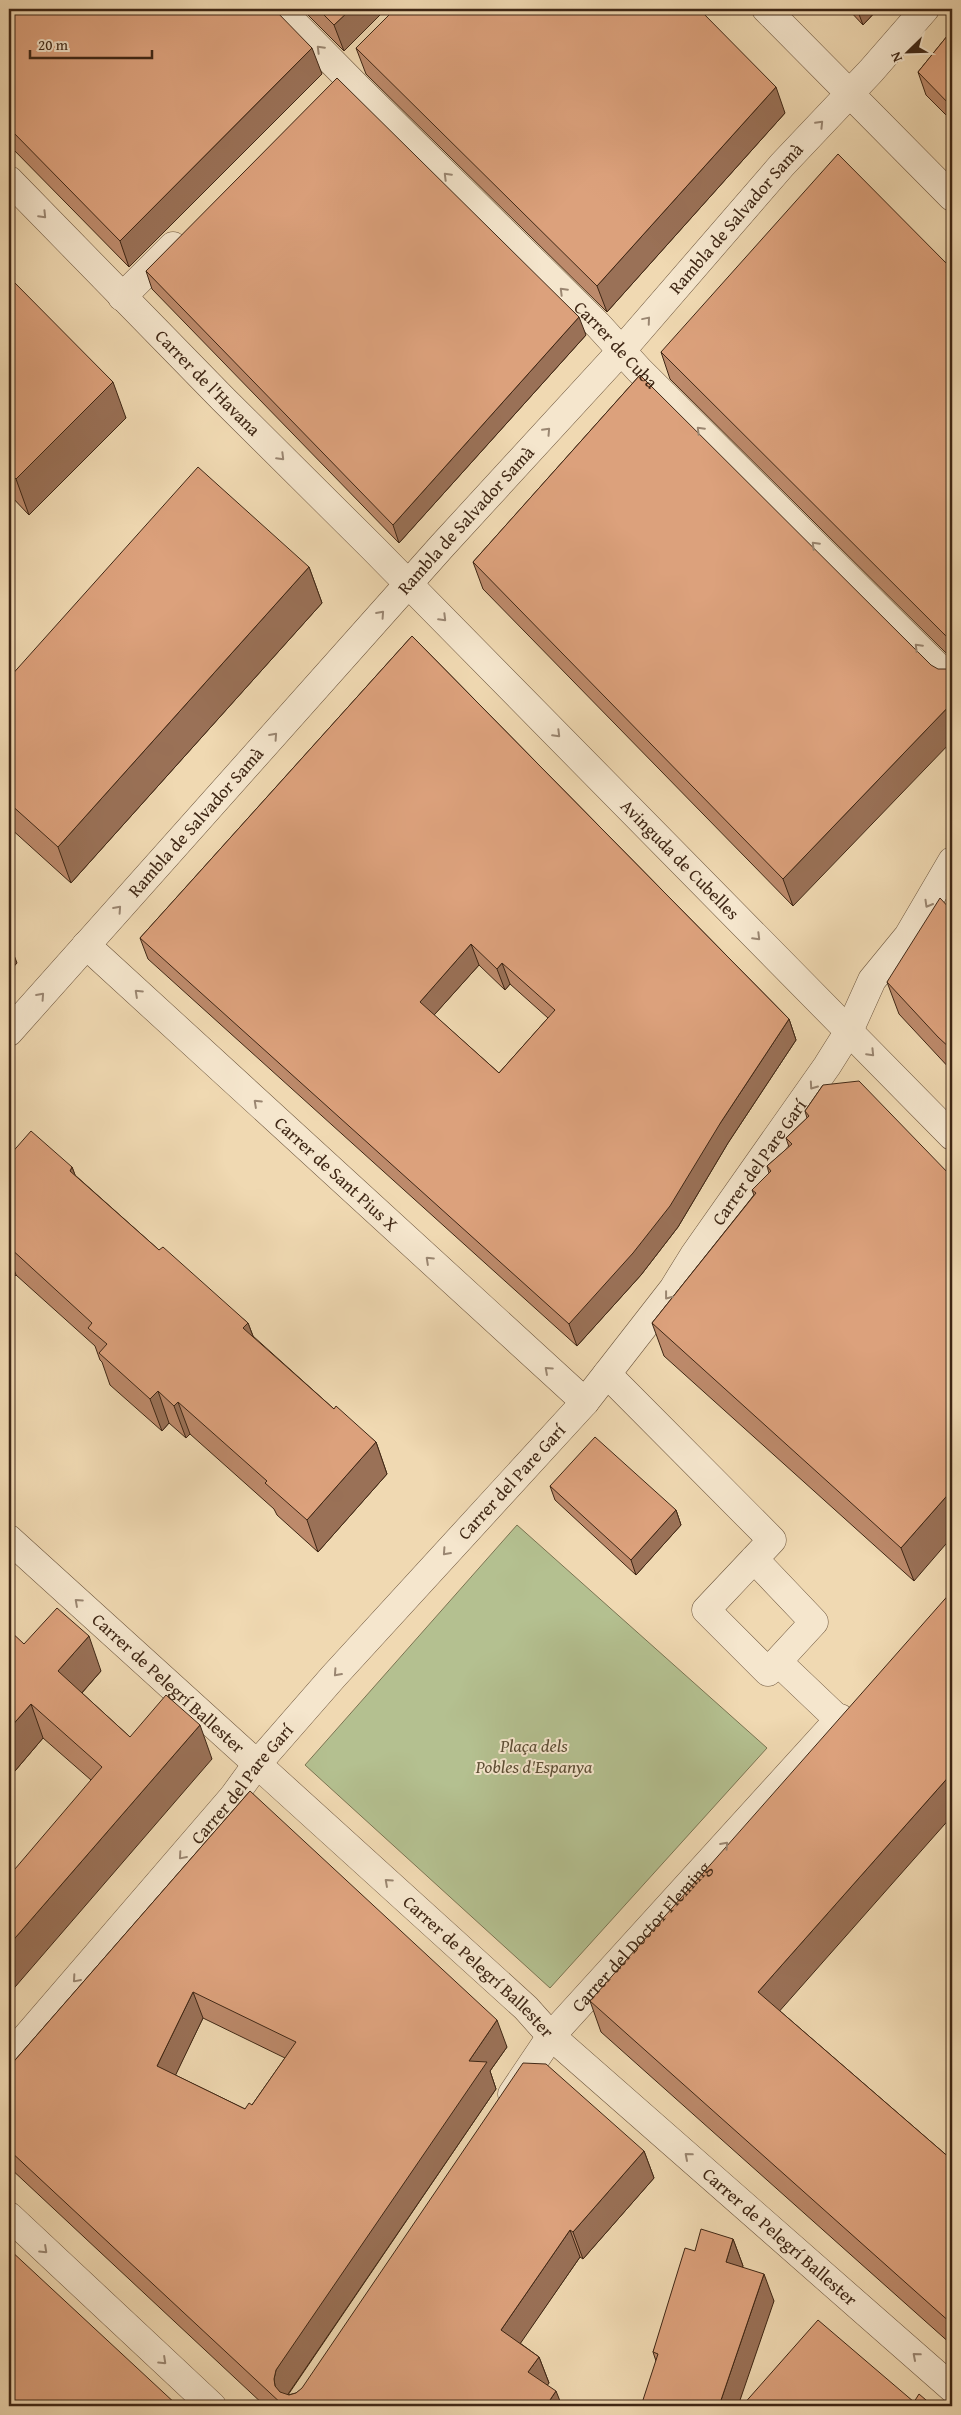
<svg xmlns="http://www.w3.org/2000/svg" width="961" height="2415" viewBox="0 0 961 2415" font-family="'Gentium Book Plus',serif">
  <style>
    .green { fill: #b4c090; stroke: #7a7452 }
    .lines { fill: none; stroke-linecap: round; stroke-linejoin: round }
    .minor-casing { stroke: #6b543c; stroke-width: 29 }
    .minor { stroke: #f5e6cd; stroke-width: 28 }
    .wall { fill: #bd8a6b; stroke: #3f2715; fill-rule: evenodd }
    .shaded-wall { fill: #9a7157; stroke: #3f2715 }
    .building { fill: #dca17c; stroke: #3f2715; fill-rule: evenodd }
    .oneway { stroke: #9a8671 }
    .labels { text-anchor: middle; stroke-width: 4; stroke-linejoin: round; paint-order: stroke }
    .street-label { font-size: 18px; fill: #3f2715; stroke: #f5e6cd }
    .park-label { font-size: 18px; font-style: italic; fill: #5c4d34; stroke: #f5e6cd }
  </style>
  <rect width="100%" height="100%" fill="#f0d9b2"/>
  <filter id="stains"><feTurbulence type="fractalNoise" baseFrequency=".004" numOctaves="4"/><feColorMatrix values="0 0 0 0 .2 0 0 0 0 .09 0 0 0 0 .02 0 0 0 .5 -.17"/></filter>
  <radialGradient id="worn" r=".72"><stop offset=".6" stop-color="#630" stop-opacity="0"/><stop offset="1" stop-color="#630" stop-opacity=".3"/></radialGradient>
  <path class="green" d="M517,1525L767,1748L550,1988L305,1765Z"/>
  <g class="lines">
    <g class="minor-casing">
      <g id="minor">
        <path id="s1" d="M280,9L358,88L598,325L639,370L952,681"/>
        <path d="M766,9L952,197"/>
        <path id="s2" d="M9,180L223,399L372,547L952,1136"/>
        <path d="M122,297L173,246"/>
        <path id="s3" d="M86,945L585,1402"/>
        <path id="s4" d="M9,1032L442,546L622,350L782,165L871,71L925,9"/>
        <path d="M607,1374L772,1540L706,1610L768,1672L814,1622L754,1559"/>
        <path id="s5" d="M9,1539L526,2008L551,2036L952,2388"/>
        <path d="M778,1662L839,1720"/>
        <path id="s6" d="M9,2057L233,1797L257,1764L333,1677L585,1402L673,1289L694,1255L827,1066L849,1031L872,980L908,936L952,861"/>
        <path id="s7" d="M512,2094L551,2036L840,1718"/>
        <path d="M9,2216L212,2406"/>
      </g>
    </g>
    <use href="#minor" class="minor"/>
  </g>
  <g class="wall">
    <path d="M9,9L322,74L129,267L9,145Z"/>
    <path d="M302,9H386L344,51Z"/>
    <path d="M848,9H878L863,25Z"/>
    <path d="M952,30V121L926,95L918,72Z"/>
    <path d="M356,48L785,113L607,312L366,74Z"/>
    <path d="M952,269V659L670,379L661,352Z"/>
    <path d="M146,271L586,335L399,543L152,289Z"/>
    <path d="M9,277L126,418L29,515L9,494Z"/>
    <path d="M640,375L793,906L483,589L473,562Z"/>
    <path d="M309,567L322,603L71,883L9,827V678Z"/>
    <path d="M412,636L789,1019L796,1040L728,1143L678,1227L641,1275L577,1346L148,959L140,938ZM479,965L505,990L510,984L548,1018L499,1073L434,1015Z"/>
    <path d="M952,911V1071L899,1014L887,982Z"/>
    <path d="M823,1085L914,1581L664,1356L652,1323L754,1195L752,1190L769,1173L767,1166L789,1147L786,1138L807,1118L805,1111Z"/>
    <path d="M9,1156L72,1167L75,1175L159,1250L248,1323L253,1336L334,1409L376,1442L387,1474L318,1552L277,1515L274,1509L190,1434L186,1438L169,1423L162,1431L110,1385L102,1362L100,1360L95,1346L16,1275L13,1278L9,1274Z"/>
    <path d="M550,1486L676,1510L681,1525L636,1575L555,1500Z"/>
    <path d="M24,1644L101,1671L82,1693L130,1737L212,1759L91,1780L43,1738L9,1778Z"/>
    <path d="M250,1791L507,2047L490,2071L496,2089L288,2395L296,2393L644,2151L654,2178L583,2259L580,2257L520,2343L539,2357L549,2383L547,2385L562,2406H265L9,2167V2067ZM203,2018L285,2058L252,2105L245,2109L175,2075Z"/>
    <path d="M590,2001L780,2011L952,2160V2345L601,2032Z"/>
    <path d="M733,2239L743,2266L742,2267L774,2301L656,2361L653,2352L695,2251Z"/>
  </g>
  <g class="shaded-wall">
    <path d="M351,9H386L344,51L334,25Z"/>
    <path d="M857,9H878L863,25Z"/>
    <path d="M312,48L322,74L129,267L120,241Z"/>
    <path d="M776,87L785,113L607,312L597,286Z"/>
    <path d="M579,317L586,335L399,543L393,525Z"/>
    <path d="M113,382L126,418L29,515L16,479Z"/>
    <path d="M309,567L322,603L71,883L58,847Z"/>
    <path d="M952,703V741L793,906L783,879Z"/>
    <path d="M9,942L17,963L9,972Z"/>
    <path d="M471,944L479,965L427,1023L420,1002Z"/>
    <path d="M502,963L510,984L505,990L497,969Z"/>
    <path d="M789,1019L796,1040L728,1143L678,1227L641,1275L577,1346L569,1324L721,1122Z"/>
    <path d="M72,1167L84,1199L70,1171Z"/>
    <path d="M9,1256L16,1275L13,1278L9,1265Z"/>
    <path d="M248,1323L260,1355L243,1328Z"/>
    <path d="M158,1391L169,1423L162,1431L150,1399Z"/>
    <path d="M178,1402L190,1434L186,1438L174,1406Z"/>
    <path d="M376,1442L387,1474L318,1552L307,1520Z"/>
    <path d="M952,1490V1537L914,1581L901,1548Z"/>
    <path d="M676,1510L681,1525L636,1575L631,1560Z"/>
    <path d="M89,1636L101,1671L71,1705L58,1671Z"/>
    <path d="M31,1704L43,1738L9,1778V1729Z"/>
    <path d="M200,1725L212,1759L9,1994V1945Z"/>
    <path d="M952,1773V1816L769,2023L758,1992Z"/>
    <path d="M193,1992L203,2018L167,2093L157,2066Z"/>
    <path d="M497,2020L507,2047L490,2071L496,2089L286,2397L284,2406L275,2386L274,2379L276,2370L469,2061Z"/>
    <path d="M644,2151L654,2178L583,2259L573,2232Z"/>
    <path d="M570,2230L580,2257L511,2357L501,2330Z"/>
    <path d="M733,2239L743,2266L736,2289L726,2262Z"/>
    <path d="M764,2274L774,2301L738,2406H719Z"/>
    <path d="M539,2357L549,2383L538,2399L528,2372Z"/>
    <path d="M556,2391L562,2406H546Z"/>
  </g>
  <g class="building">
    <path d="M9,9H274L312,48L120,241L9,128Z"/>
    <path d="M318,9H351L334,25Z"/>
    <path d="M395,9H699L776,87L597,286L356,48Z"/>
    <path d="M952,30V107L918,72Z"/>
    <path d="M337,78L579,317L393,525L146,271Z"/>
    <path d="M838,154L952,269V642L661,352Z"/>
    <path d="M9,277L113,382L16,479L9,472Z"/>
    <path d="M640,375L931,665L938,669H946L952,665V703L783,879L473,562Z"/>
    <path d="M198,467L309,567L58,847L9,803V678Z"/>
    <path d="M412,636L789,1019L721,1122L670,1206L633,1253L569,1324L140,938ZM471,944L497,969L502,963L555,1010L499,1073L420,1002Z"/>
    <path d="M940,898L952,911V1050L938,1037L887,982Z"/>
    <path d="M859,1081L952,1177V1490L901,1548L652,1323L756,1193L752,1190L771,1171L767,1166L792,1144L786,1138L809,1116L805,1111L823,1085Z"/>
    <path d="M31,1131L72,1167L70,1171L159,1250L163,1247L248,1323L243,1328L334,1409L336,1406L376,1442L307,1520L265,1483L267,1481L178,1402L174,1406L158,1391L150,1399L99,1353L107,1344L88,1328L92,1323L9,1247V1156Z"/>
    <path d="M595,1437L676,1510L631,1560L550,1486Z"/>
    <path d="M952,1591V1773L758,1992L952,2160V2324L590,2001Z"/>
    <path d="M57,1608L89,1636L58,1671L130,1737L166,1695L200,1725L9,1945V1876L102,1767L31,1704L9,1729V1630L24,1644Z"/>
    <path d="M250,1791L497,2020L469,2061L487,2062L276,2370L274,2379L275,2386L280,2392L289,2395L296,2393L302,2388L523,2063L546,2064L644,2151L573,2232L570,2230L501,2330L539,2357L528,2372L556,2391L546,2406H284L9,2150V2067ZM193,1992L296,2042L252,2105L249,2103L245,2109L157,2066Z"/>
    <path d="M701,2229L733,2239L726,2262L764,2274L719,2406H641L658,2354L653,2352L685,2248L695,2251Z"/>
    <path d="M9,2249L178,2406H9Z"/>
    <path d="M818,2320L914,2402L919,2394L933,2406H742Z"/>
  </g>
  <defs><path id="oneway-chevron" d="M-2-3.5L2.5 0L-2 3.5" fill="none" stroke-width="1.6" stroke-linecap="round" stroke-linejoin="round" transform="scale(1.25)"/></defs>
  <g class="oneway">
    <use href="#oneway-chevron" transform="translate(320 49) rotate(-135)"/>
    <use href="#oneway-chevron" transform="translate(820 124) rotate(-46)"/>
    <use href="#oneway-chevron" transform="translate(447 176) rotate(-135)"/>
    <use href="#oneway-chevron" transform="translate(43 215) rotate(46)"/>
    <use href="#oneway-chevron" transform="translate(563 291) rotate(-135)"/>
    <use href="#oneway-chevron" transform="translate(647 320) rotate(-50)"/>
    <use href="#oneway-chevron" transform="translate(700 430) rotate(-135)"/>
    <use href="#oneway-chevron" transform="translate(547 431) rotate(-47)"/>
    <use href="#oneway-chevron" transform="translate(281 457) rotate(45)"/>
    <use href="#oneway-chevron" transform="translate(815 545) rotate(-135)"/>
    <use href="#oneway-chevron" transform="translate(381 614) rotate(-48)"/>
    <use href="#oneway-chevron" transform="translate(443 618) rotate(45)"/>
    <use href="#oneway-chevron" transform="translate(918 647) rotate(-135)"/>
    <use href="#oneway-chevron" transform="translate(557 734) rotate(45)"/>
    <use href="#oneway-chevron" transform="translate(274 736) rotate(-48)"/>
    <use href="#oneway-chevron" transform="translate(928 904) rotate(120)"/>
    <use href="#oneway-chevron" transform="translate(118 909) rotate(-48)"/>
    <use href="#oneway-chevron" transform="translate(757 937) rotate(45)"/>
    <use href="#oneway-chevron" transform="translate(138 993) rotate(-137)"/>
    <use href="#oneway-chevron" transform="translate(41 996) rotate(-48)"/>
    <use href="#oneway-chevron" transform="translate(871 1053) rotate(46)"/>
    <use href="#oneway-chevron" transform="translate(813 1086) rotate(125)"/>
    <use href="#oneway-chevron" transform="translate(257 1103) rotate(-137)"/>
    <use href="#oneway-chevron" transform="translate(429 1260) rotate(-137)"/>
    <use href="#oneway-chevron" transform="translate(668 1296) rotate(128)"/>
    <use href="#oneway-chevron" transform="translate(548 1370) rotate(-138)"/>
    <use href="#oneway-chevron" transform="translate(446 1552) rotate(132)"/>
    <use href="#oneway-chevron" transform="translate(78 1602) rotate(-138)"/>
    <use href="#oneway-chevron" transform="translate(337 1673) rotate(132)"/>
    <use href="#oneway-chevron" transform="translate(725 1845) rotate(-48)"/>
    <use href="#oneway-chevron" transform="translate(182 1856) rotate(131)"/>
    <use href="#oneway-chevron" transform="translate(388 1882) rotate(-138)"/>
    <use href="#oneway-chevron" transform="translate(76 1979) rotate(131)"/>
    <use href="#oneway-chevron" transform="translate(688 2156) rotate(-139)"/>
    <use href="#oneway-chevron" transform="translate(44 2250) rotate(43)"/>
    <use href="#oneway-chevron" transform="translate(916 2356) rotate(-139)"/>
    <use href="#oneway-chevron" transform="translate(163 2361) rotate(43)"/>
  </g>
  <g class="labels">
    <g class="street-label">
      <text dy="6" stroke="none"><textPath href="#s4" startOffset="1091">Rambla de Salvador Samà</textPath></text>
      <text dy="6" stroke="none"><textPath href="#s1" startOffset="475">Carrer de Cuba</textPath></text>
      <text dy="6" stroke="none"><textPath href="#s2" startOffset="284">Carrer de l'Havana</textPath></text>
      <text dy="6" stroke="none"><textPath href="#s4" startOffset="686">Rambla de Salvador Samà</textPath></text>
      <text dy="6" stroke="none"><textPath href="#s4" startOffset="281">Rambla de Salvador Samà</textPath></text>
      <text dy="6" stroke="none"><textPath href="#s2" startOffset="955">Avinguda de Cubelles</textPath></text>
      <text dy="6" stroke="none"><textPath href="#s6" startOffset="1169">Carrer del Pare Garí</textPath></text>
      <text dy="6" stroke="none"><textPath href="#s3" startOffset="339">Carrer de Sant Pius X</textPath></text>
      <text dy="6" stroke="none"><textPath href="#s6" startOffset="764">Carrer del Pare Garí</textPath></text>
      <text dy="6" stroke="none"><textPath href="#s5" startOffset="215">Carrer de Pelegrí Ballester</textPath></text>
      <text dy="6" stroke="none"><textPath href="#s6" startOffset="359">Carrer del Pare Garí</textPath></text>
      <text dy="6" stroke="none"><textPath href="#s7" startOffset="204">Carrer del Doctor Fleming</textPath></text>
      <text dy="6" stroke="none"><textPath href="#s5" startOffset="635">Carrer de Pelegrí Ballester</textPath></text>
      <text dy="6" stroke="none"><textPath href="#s5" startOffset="1040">Carrer de Pelegrí Ballester</textPath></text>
    </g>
    <g class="park-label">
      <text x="534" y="1752">Plaça dels<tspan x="534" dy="21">Pobles d'Espanya</tspan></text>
    </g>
  </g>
  <rect width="961" height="2415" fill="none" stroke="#f0d9b2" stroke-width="30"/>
  <rect x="10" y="10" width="941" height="2395" fill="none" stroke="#3f2715" stroke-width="2.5"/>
  <rect x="15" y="15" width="931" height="2385" fill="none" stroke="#3f2715"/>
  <g transform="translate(908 52) rotate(247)" stroke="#f5e6cd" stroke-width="4" paint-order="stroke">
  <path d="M0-4L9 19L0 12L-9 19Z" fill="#3f2715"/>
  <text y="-8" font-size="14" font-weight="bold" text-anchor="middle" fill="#3f2715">N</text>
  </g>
  <path d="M30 50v8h122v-8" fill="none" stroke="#3f2715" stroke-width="2.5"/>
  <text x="38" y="50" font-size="15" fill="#3f2715" stroke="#f5e6cd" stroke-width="4" paint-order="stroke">20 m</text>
  <rect width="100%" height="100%" filter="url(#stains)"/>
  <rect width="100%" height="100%" fill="url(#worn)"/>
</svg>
